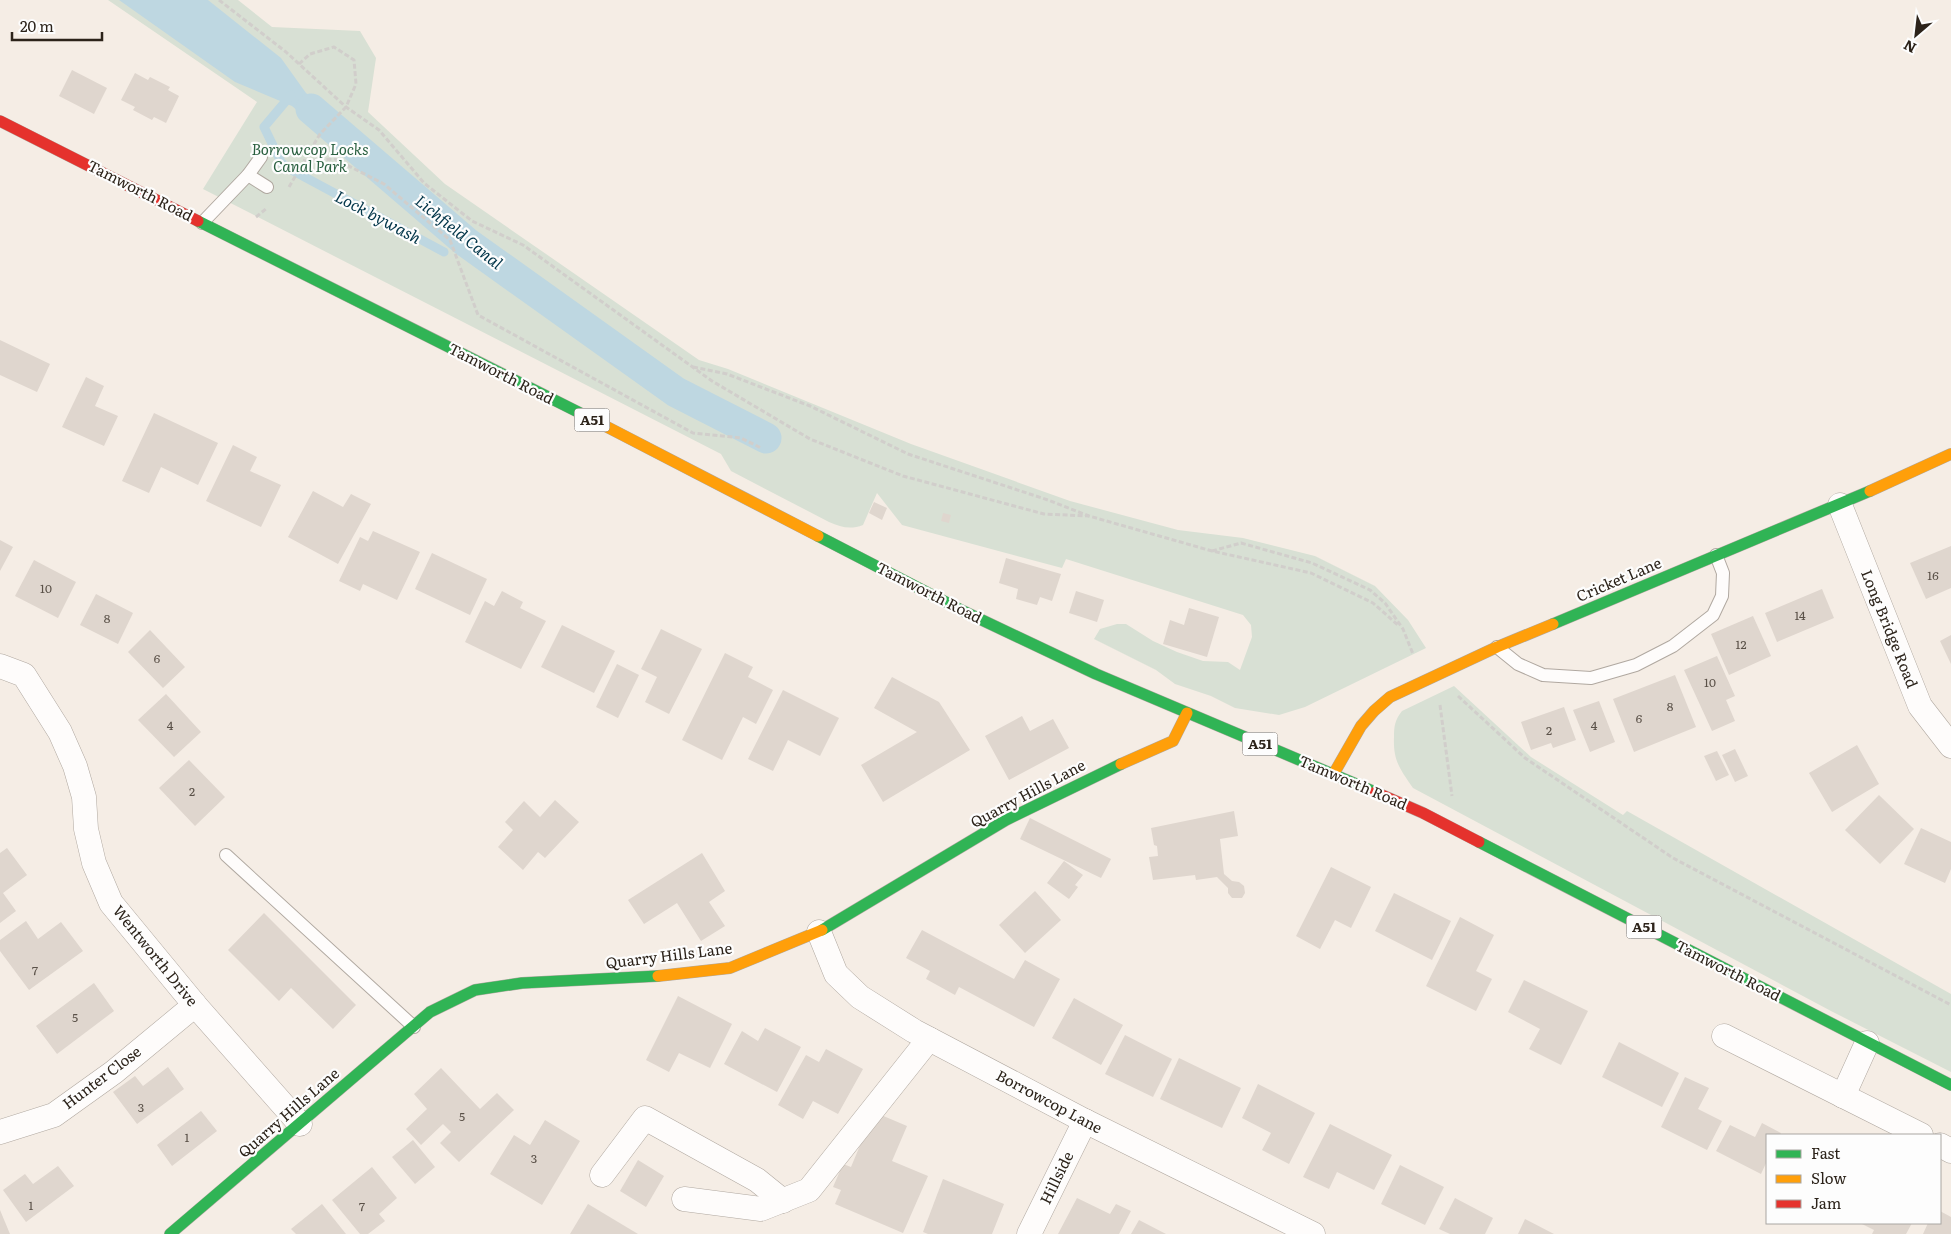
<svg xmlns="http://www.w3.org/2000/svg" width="1951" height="1234" viewBox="0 0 1951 1234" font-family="Literata,serif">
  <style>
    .green { fill: #d8e0d4 }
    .water { fill: #bed7e1 }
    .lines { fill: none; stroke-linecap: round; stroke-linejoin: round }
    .stream { stroke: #bed7e1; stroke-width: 9 }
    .canal { stroke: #bed7e1; stroke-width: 31 }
    .building { fill: #dfd6ce }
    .lane-casing { stroke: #b0a8a0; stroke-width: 14 }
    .street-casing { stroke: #b0a8a0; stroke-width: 25 }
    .fast-casing { stroke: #b0a8a0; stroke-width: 12 }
    .slow-casing { stroke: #b0a8a0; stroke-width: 12 }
    .jam-casing { stroke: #b0a8a0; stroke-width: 12 }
    .path { stroke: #d1cecb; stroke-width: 3; stroke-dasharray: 5 2.5; stroke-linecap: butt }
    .lane { stroke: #fefcfb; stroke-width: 12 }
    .street { stroke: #fefcfb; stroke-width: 24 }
    .fast { stroke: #30b455; stroke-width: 11 }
    .slow { stroke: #ff9f0a; stroke-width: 11 }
    .jam { stroke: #e5322d; stroke-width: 11 }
    .labels { text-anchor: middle; stroke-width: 4.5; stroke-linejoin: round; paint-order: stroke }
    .number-label { font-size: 12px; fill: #5a5148 }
    .shield { fill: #fdfdfd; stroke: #6b645e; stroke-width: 1 }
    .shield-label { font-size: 14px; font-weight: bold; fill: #2c231a }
    .park-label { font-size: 15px; font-style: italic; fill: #2a6040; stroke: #fdfdfd }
    .street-label { font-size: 15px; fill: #2c231a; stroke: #fdfdfd }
    .water-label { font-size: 16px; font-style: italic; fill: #003448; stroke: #fdfdfd }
  </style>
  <rect width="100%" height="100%" fill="#f5ede5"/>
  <g class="green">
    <path d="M108,0H238L272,27L360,31L376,58L368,112L445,184L699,360L728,369L911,444L1070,501L1178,530L1243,538L1315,556L1375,586L1408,620L1426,648L1305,707L1279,715L1235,708L1211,696L1175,684L1156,670L1094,639L1100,629L1117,624H1126L1153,641L1177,652L1203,661L1228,662L1240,670L1252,637L1251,625L1243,615L1066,559L1062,568L902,525L877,493L863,525C850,530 841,527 829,522L731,471L721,454L203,189L257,102Z"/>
    <path d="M1454,686L1531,757L1623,815L1627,811L1951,994V1072L1831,1011L1413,788C1400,769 1393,761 1394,737C1394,726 1395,720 1402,711Z"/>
  </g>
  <path class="water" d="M119,0H208L281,58L306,93L350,132L343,135L336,144L292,106L235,82Z"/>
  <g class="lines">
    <path class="stream" d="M291,95L264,127L281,162L286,167L444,252"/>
    <path class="canal" d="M311,109L466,242L676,392L766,438"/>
  </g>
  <g class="building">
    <path d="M72,70L107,88L94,114L59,96Z"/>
    <path d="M135,73L148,80L150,77L170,87L168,90L179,96L166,123L154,117L152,120L133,110L135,107L121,100Z"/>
    <path d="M0,340L50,364L37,392L0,375Z"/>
    <path d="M86,377L104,386L95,406L118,416L104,446L62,427Z"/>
    <path d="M154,413L218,443L198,485L161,467L149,493L122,481Z"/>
    <path d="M233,445L257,457L250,471L281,485L261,527L206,501Z"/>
    <path d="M313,491L343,507L351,494L371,504L338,564L288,537Z"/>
    <path d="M874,502L887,508L882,520L869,513Z"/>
    <path d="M943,513L951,515L949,523L941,521Z"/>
    <path d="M373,531L420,552L397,600L363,584L360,591L339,581L360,537L368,541Z"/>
    <path d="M0,540L13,547L0,571Z"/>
    <path d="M1951,546V588L1926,599L1910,563Z"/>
    <path d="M432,553L487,579L470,615L415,589Z"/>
    <path d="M1006,558L1061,574L1052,601L1040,597L1037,605L1016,599L1018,589L999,583Z"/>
    <path d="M34,560L76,582L58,618L15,596Z"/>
    <path d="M1822,589L1834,618L1777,642L1765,613Z"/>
    <path d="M502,591L523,602L520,608L546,621L521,669L465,642L485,601L494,606Z"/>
    <path d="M1076,591L1104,600L1097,622L1069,613Z"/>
    <path d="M96,594L133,613L118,644L80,625Z"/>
    <path d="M1189,608L1219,617L1207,657L1163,644L1170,620L1184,625Z"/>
    <path d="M1753,616L1771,656L1729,675L1711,634Z"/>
    <path d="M562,625L615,651L594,693L541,667Z"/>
    <path d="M661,629L702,649L669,714L645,702L657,677L641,669Z"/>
    <path d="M150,630L185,667L163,688L128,652Z"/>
    <path d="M1951,635V664L1940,641Z"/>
    <path d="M725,653L753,667L748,677L773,690L756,724L743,717L722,760L682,740Z"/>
    <path d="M1717,656L1735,696L1726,700L1735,721L1712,731L1684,670Z"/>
    <path d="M617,664L639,675L618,718L596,707Z"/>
    <path d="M1675,675L1696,727L1634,752L1613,699Z"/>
    <path d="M892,677L939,702L970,750L883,802L861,765L917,732L874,708Z"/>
    <path d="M783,690L839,718L820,756L788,740L773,771L748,759Z"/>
    <path d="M166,694L201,732L174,757L138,720Z"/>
    <path d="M1599,701L1615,742L1590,752L1573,710Z"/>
    <path d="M1564,707L1576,740L1553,748L1551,743L1531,750L1521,722Z"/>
    <path d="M1022,716L1030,731L1053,719L1069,748L1009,780L985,736Z"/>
    <path d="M1857,745L1879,784L1832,812L1809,773Z"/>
    <path d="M1735,749L1748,776L1735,782L1722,755Z"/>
    <path d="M1717,751L1729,775L1716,781L1704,756Z"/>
    <path d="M189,760L225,797L195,826L159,788Z"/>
    <path d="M1879,795L1914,829L1880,864L1845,830Z"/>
    <path d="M555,800L579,822L545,858L538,852L523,870L498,847L513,830L505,822L524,801L540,817Z"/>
    <path d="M1234,811L1238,836L1220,839L1224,874L1232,881L1239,882L1244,886L1245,893L1242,898H1232L1228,893V888L1217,877L1196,880L1195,875L1153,880L1149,857L1158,856L1157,846L1154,845L1151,828Z"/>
    <path d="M1030,818L1111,859L1101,878L1020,839Z"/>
    <path d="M1921,828L1951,842V869L1945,883L1904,864Z"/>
    <path d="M7,848L27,875L3,893L16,911L0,923V853Z"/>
    <path d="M702,853L725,891L709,902L725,926L701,941L677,903L644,924L628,900Z"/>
    <path d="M1064,861L1083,875L1075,885L1078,887L1069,899L1047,883Z"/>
    <path d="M1331,867L1371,887L1351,928L1335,920L1320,949L1296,936Z"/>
    <path d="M1035,891L1061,920L1025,953L999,925Z"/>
    <path d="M1394,893L1451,921L1432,960L1375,931Z"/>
    <path d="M264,913L356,1005L333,1029L291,988L279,1001L228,950Z"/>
    <path d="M1460,917L1494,935L1476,971L1492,979L1476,1011L1426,986Z"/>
    <path d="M26,921L38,939L61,922L83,951L29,990L0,951V940Z"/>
    <path d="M922,930L1014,979L1025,960L1060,979L1034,1027L959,987L955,995L926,979L930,971L906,958Z"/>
    <path d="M1524,980L1588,1011L1561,1065L1529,1049L1540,1029L1508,1012Z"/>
    <path d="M94,983L114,1011L57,1054L36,1026Z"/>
    <path d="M678,996L732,1024L710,1068L679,1053L669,1072L646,1060Z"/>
    <path d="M1074,998L1123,1025L1101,1065L1052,1038Z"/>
    <path d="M765,1028L801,1047L777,1092L724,1064L742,1031L758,1041Z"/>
    <path d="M1125,1035L1172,1059L1153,1097L1105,1074Z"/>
    <path d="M1619,1042L1679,1073L1662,1107L1602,1077Z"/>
    <path d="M826,1049L863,1069L838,1114L813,1101L803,1119L778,1105L806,1055L819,1062Z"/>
    <path d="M1179,1058L1241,1088L1222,1128L1160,1099Z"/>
    <path d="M168,1067L184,1089L137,1124L113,1092L135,1076L143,1086Z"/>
    <path d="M441,1068L480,1109L497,1093L514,1110L459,1162L440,1143L451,1132L443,1124L421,1145L406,1129L427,1109L414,1094Z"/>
    <path d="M1685,1077L1709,1088L1698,1109L1722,1121L1707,1150L1661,1127Z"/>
    <path d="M1258,1084L1315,1113L1289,1164L1262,1150L1271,1133L1242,1118Z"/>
    <path d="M201,1111L217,1131L172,1166L157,1145Z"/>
    <path d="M874,1112L907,1126L892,1161L928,1176L903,1233L835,1204L841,1190L833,1187L843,1164L851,1167Z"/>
    <path d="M545,1120L580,1141L542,1205L490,1174L514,1135L530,1145Z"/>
    <path d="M1762,1123L1781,1133L1780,1135H1767V1161L1761,1174L1716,1151L1730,1125L1755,1137Z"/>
    <path d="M1330,1124L1392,1155L1374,1190L1337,1172L1329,1189L1303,1177Z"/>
    <path d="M413,1140L435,1167L415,1184L392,1157Z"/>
    <path d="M638,1160L664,1176L646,1207L620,1191Z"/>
    <path d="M1400,1165L1444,1187L1425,1225L1381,1204Z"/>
    <path d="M58,1166L74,1186L26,1222L3,1190L25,1174L33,1184Z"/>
    <path d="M372,1167L397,1198L379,1214L385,1221L368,1234H360L332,1200Z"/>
    <path d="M943,1179L1004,1204L992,1234H928L923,1232Z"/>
    <path d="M1077,1198L1110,1214L1116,1204L1131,1211L1119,1234H1058Z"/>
    <path d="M1455,1198L1493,1218L1485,1234H1450L1439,1229Z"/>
    <path d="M322,1204L346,1234H296L291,1229Z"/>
    <path d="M588,1204L638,1234H570Z"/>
    <path d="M0,1210L10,1234H0Z"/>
    <path d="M1940,1211L1951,1217V1234H1923L1928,1223H1940Z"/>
    <path d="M1525,1219L1554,1234H1518Z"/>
    <path d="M1139,1220L1166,1234H1131Z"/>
    <path d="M1860,1223H1912L1906,1234H1872L1874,1230Z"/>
  </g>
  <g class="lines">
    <g class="lane-casing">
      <g id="lane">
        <path d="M248,175L267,187"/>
        <path d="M202,223L248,175L261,157"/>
        <path d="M1497,647L1518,664L1543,675L1591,678L1636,665L1673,646L1713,615L1722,596L1723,573L1716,555"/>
        <path d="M226,855L414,1027"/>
      </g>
    </g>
    <g class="street-casing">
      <g id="street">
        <path d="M1840,505L1920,706L1951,746"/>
        <path d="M0,666L24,675L60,732L75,766L84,797L86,829L94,863L111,903L195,1005L300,1124"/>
        <path d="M819,932L836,974L860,997L914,1031L1085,1121L1313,1234"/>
        <path d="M1724,1036L1921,1135"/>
        <path d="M1843,1096L1867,1043"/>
        <path d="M0,1132L54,1115L114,1072L195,1005"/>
        <path d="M1940,1145L1951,1151"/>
        <path d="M602,1175L645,1118L757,1180L783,1201"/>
        <path d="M684,1199L761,1209L809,1190L929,1039"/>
        <path d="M1029,1234L1085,1121"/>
      </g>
    </g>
    <g class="fast-casing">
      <g id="fast">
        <path d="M198,221L582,414"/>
        <path d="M818,536L963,611L1096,674L1375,792"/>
        <path d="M1553,624L1870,491"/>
        <path d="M1479,842L1951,1085"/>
        <path d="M822,930L1006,820L1121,764"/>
        <path d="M170,1234L430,1012L475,990L522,983L658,976"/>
      </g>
    </g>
    <g class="slow-casing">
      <g id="slow">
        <path d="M582,414L818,536"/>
        <path d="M1870,491L1951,454"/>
        <path d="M1121,764L1173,741L1187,713"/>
        <path d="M1333,775L1361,726L1374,711L1390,697L1497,647L1553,624"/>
        <path d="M658,976L730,968L822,930"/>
      </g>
    </g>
    <g class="jam-casing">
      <g id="jam">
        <path d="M0,121L198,221"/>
        <path d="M1375,792L1423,813L1479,842"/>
      </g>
    </g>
    <g class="path">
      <path d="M219,0L286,52L346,107L379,130L424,183L472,221L523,245L712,381L810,439L903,476L1044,514L1089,516"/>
      <path d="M299,64L310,54L334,47L354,60L356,84L346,107L320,134L304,161"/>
      <path d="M289,187L304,161L335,159L384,184L450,240L478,315L693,433L741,438L761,448"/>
      <path d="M256,217L267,208"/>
      <path d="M693,367L727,374L810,406L908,454L1048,500L1089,516L1212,551L1311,573L1373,603L1399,626"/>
      <path d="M1212,551L1241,543L1312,563L1370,590L1385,603L1403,629L1413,654"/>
      <path d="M1458,696L1525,758L1673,858L1951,1005"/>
      <path d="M1440,705L1452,796"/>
    </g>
    <use href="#lane" class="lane"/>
    <use href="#street" class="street"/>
    <use href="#fast" class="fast"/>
    <use href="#slow" class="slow"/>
    <use href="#jam" class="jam"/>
  </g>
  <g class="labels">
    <g class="number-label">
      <text x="1933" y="580">16</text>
      <text x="46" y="593">10</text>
      <text x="1800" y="620">14</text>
      <text x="107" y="623">8</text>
      <text x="1741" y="649">12</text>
      <text x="157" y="663">6</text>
      <text x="1710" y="687">10</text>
      <text x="1670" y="711">8</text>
      <text x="1639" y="723">6</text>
      <text x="170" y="730">4</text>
      <text x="1594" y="730">4</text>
      <text x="1549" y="735">2</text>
      <text x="192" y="796">2</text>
      <text x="35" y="975">7</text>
      <text x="75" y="1022">5</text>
      <text x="141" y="1112">3</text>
      <text x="462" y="1121">5</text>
      <text x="187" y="1142">1</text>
      <text x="534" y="1163">3</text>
      <text x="31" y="1210">1</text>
      <text x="362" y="1211">7</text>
    </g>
    <g class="shield">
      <rect x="574.5" y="408.5" width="35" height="23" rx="4"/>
      <rect x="1242.5" y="732.5" width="35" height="23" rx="4"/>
      <rect x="1626.5" y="915.5" width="35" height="23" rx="4"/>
    </g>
    <g class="shield-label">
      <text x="592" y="425">A51</text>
      <text x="1260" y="749">A51</text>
      <text x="1644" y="932">A51</text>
    </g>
    <g class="park-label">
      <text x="310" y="155">Borrowcop Locks<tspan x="310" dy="17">Canal Park</tspan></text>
    </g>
    <g class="street-label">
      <text transform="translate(140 191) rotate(27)" y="5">Tamworth Road</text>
      <text transform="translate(501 374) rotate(27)" y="5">Tamworth Road</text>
      <text transform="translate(1619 580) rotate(-23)" y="5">Cricket Lane</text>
      <text transform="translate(929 593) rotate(27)" y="5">Tamworth Road</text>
      <text transform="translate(1889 629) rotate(68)" y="5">Long Bridge Road</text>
      <text transform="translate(1353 783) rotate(23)" y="5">Tamworth Road</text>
      <text transform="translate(1028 794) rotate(-28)" y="5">Quarry Hills Lane</text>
      <text transform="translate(155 956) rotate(51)" y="5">Wentworth Drive</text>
      <text transform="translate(669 956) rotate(-7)" y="5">Quarry Hills Lane</text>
      <text transform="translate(1728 971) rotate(27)" y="5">Tamworth Road</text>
      <text transform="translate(102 1078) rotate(-37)" y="5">Hunter Close</text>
      <text transform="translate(1049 1102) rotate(28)" y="5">Borrowcop Lane</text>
      <text transform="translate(289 1113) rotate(-41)" y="5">Quarry Hills Lane</text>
      <text transform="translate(1057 1178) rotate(-64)" y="5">Hillside</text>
    </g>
    <g class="water-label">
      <text transform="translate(378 217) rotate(28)" y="6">Lock bywash</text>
      <text transform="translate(459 232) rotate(39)" y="6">Lichfield Canal</text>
    </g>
  </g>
  <rect x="1766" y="1134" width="175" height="90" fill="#fdfdfd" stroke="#a9a6a2"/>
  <rect x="1776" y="1150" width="25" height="8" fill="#30b455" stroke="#a9a6a2"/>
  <text x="1811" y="1159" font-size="15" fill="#2c231a">Fast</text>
  <rect x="1776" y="1175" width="25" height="8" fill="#ff9f0a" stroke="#a9a6a2"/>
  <text x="1811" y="1184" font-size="15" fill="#2c231a">Slow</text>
  <rect x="1776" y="1200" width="25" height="8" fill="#e5322d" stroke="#a9a6a2"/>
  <text x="1811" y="1209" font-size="15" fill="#2c231a">Jam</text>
  <g transform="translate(1916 35) rotate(208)" stroke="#fdfdfd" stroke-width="4" paint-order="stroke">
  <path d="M0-4L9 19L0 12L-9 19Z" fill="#2c231a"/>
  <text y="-8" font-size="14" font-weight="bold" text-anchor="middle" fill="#2c231a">N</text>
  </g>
  <path d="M12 32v8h90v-8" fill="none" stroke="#2c231a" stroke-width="2.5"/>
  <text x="20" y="32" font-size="15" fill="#2c231a" stroke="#fdfdfd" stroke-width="4" paint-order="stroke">20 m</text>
</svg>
